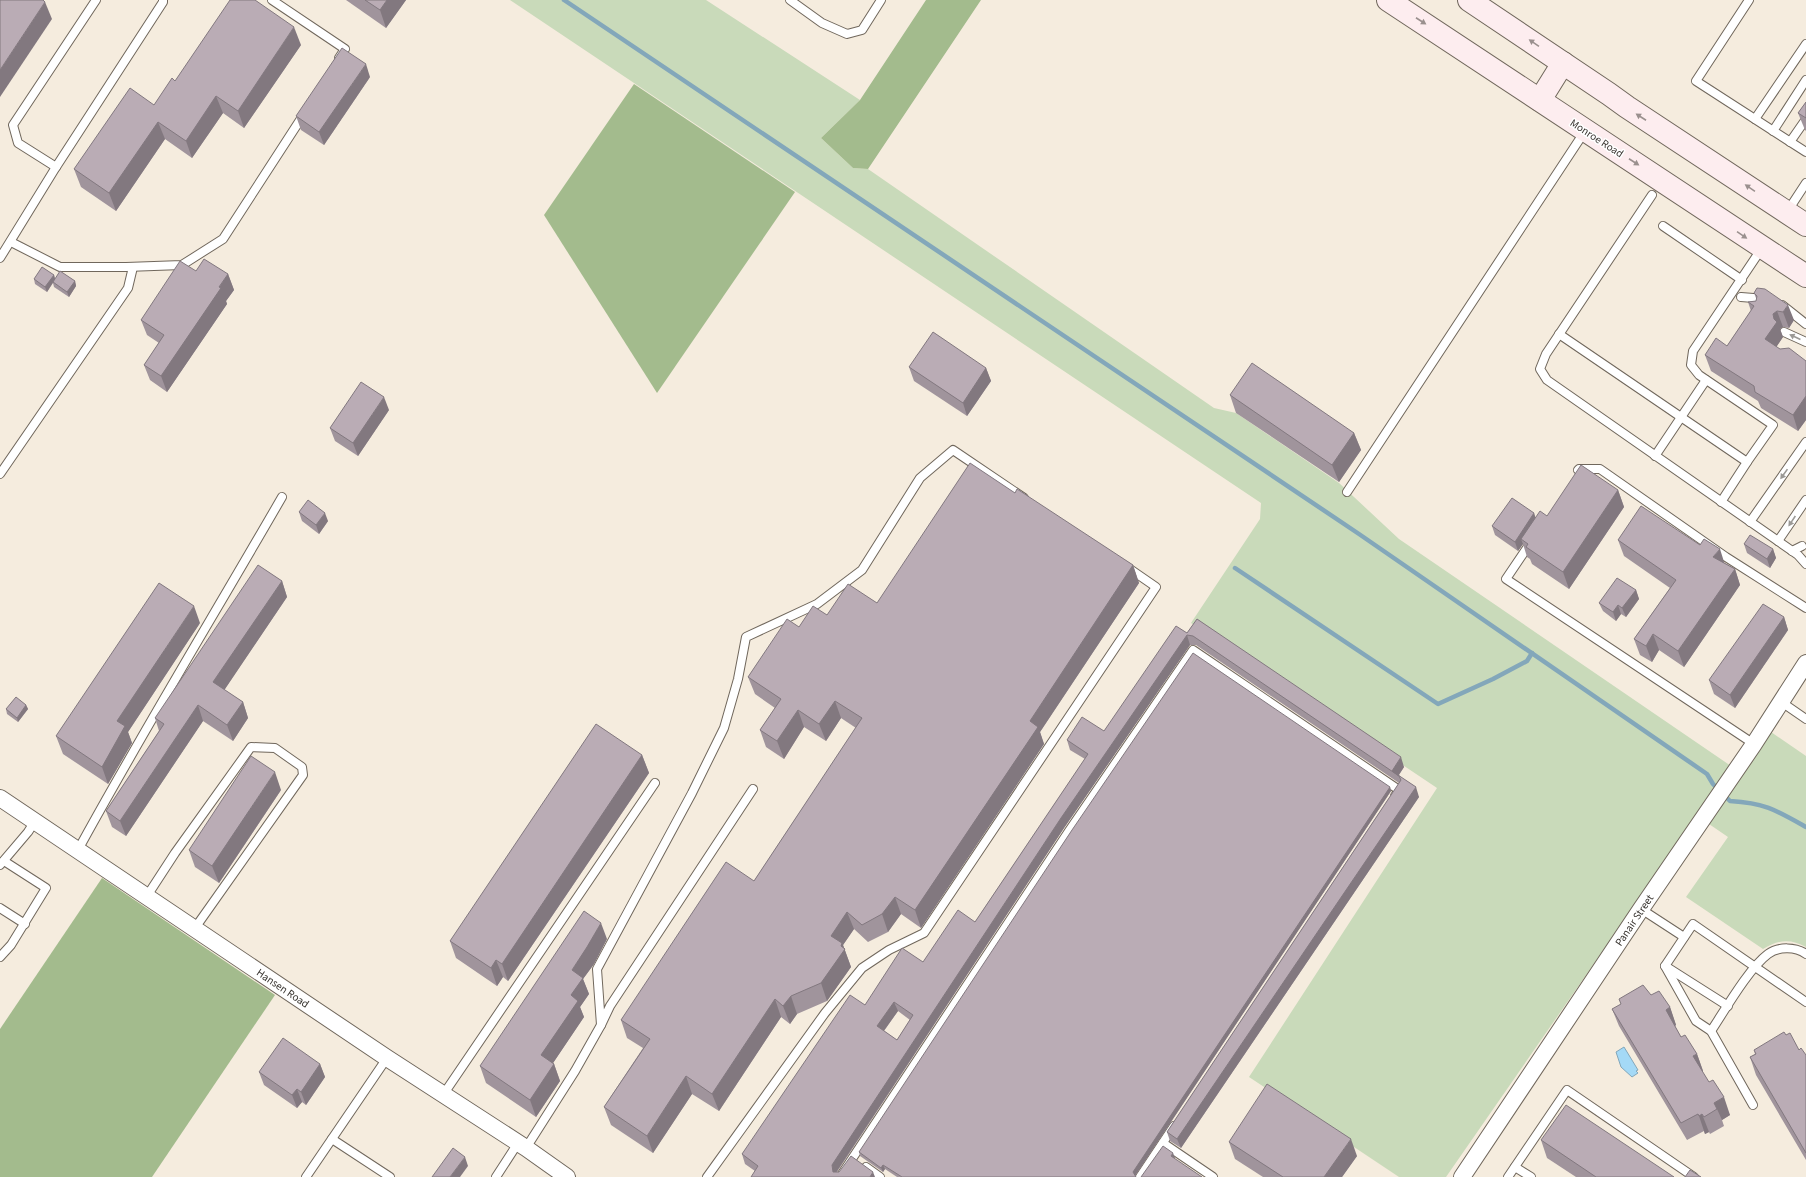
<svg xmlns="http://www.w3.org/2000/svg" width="1806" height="1177" viewBox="0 0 1806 1177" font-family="'Source Sans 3',sans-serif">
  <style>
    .green { fill: #c9daba }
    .forest { fill: #a3bb8d }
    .water { fill: #a4d9f6; stroke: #83a7ba }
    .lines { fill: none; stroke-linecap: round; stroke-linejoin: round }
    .stream { stroke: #83a7ba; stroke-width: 4.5 }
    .lane-casing { stroke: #70675c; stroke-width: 10 }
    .street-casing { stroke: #70675c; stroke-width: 18 }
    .secondary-casing { stroke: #70675c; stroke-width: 24 }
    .lane { stroke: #fff; stroke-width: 8 }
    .street { stroke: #fff; stroke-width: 16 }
    .secondary { stroke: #fdedef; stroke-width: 22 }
    .wall { fill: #a0949c; fill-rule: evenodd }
    .shaded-wall { fill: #82787f }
    .building { fill: #baacb5; stroke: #82787f; fill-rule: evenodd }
    .oneway { fill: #9a908e }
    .oneway2 { fill: #9b9996 }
    .labels { text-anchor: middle; stroke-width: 3; stroke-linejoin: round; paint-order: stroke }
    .street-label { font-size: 11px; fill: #37332e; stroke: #fff }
  </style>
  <rect width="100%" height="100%" fill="#f5ecde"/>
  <g class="green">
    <path d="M510,0H706L860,100L821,138L853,168L868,169L1214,408L1236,413L1339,483L1399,539L1731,766L1446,1177H1399L1249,1077L1437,788L1191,623L1260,519L1261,503Z"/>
    <path d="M1771,732L1806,756V947C1790,938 1778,940 1763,949L1686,897L1728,837L1709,824Z"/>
  </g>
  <g class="forest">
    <path d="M926,0H981L868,169L853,168L821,138L860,100Z"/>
    <path d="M634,84L795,192L657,393L544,215Z"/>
    <path d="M102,878L275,995L152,1177H0V1029Z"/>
  </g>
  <path class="water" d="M1624,1047L1638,1070L1636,1071L1638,1073L1632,1077L1621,1067L1616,1052Z"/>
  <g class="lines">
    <g class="stream">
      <path d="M564,0L1359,534L1707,774L1713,784L1718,789"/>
      <path d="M1235,568L1438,704L1493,679L1527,661L1532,653"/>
      <path d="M1724,795L1730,801C1765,803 1776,810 1806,827"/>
    </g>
    <g class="lane-casing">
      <g id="lane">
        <path d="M96,0L13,125L18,143L56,167L163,2V0"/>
        <path d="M272,0L345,49L339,58"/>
        <path d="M790,0L822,23L847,34L862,30L881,0"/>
        <path d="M1749,0L1696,81L1806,152"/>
        <path d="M1755,119L1806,44"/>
        <path d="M1773,131L1806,80"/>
        <path d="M1790,142L1806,119"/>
        <path d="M1652,195L1546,354L1540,369L1547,380L1798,555L1806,564"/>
        <path d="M1787,212L1806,183"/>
        <path d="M1663,226L1742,280"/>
        <path d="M11,242L60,267H126L182,265L223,239L304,114"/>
        <path d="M0,258L56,167"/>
        <path d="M1741,297L1766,299"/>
        <path d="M1782,305L1806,324"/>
        <path d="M1784,332L1806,342"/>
        <path d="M1559,334L1747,462L1721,502"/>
        <path d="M1655,456L1706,380"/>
        <path d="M1747,462L1773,425L1699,375L1691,365L1693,351L1762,248"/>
        <path d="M1578,470L1579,469H1600L1726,557L1806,608"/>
        <path d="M0,474L128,288L133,267"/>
        <path d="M1347,492L1585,131"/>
        <path d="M1750,522L1806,442"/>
        <path d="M1778,541L1806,500"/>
        <path d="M1531,542L1506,579L1754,744"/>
        <path d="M1792,551L1802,546"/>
        <path d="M1780,701L1806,719"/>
        <path d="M753,789L610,1006L601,1025L597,969L692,793L724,728L738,679L746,637L817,604L862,570L920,478L953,450L1024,498"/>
        <path d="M78,850C143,731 214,615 282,497"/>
        <path d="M0,865L28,832L35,821"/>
        <path d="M147,896L175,853L251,747L275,748L302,767L303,775L195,928"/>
        <path d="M0,908L25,924"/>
        <path d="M1641,909L1684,937"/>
        <path d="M0,957L11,945L46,888L4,861"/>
        <path d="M1665,966L1696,1021L1711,1031L1753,1105"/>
        <path d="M1728,1006L1665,966L1693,924L1806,1002"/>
        <path d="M1711,1031C1725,1010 1749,968 1768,954C1779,946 1796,947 1806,954"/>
        <path d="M443,1095L655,783"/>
        <path d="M332,1139L390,1177"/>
        <path d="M1163,1143L1213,1177"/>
        <path d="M526,1148L575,1071L601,1025"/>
        <path d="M866,1167L880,1177"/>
        <path d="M1515,1167L1531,1177"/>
        <path d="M306,1177L387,1058"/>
        <path d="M496,1177L518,1143"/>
        <path d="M707,1177L825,1013L862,968L889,950L924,933L1156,587L1127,567"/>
        <path d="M840,1177L1069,831L1193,650L1399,790L1395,796"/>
        <path d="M1140,1177L1174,1126"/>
        <path d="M1508,1177L1567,1090L1694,1177"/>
      </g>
    </g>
    <g class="street-casing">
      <g id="street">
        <path d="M0,798L387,1058L526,1148L567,1177"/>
        <path d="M1462,1177L1641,909L1754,744L1806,663"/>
      </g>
    </g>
    <g class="secondary-casing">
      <g id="secondary">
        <path d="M1388,0L1806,276"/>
        <path d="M1469,0L1609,94L1627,107L1806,225"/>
        <path d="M1540,100L1563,63"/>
      </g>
    </g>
    <use href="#lane" class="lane"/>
    <use href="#street" class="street"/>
    <use href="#secondary" class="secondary"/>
  </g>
  <g class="wall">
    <path d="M346,0H406L386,28Z"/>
    <path d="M301,45L244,128L223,113L192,158L165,139L116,211L81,187L74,169L154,105L175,81Z"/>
    <path d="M370,77L324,145L301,130L296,116Z"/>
    <path d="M1806,102V131L1805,130L1798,113Z"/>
    <path d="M196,271L228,274L234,290L226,301L227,304L167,392L150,380L144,365L159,343L147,335L141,320Z"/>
    <path d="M54,275L55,279L75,281L76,286L69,297L54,287L53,283L47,292L35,284L34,279Z"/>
    <path d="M1757,288L1794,320L1789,328L1783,327L1780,329L1783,337L1776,347L1780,349L1806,361V420L1798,431L1761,408L1758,401L1711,371L1705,355L1727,346L1751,311L1748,302L1756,301V298L1754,293Z"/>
    <path d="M909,367L986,368L991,381L967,416L914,381Z"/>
    <path d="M1230,395L1354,433L1361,450L1339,482L1236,413Z"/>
    <path d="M389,410L358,456L335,441L330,428Z"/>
    <path d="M1618,490L1624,507L1569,589L1532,564L1530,559L1527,557L1523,544L1518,551L1495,535L1492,526L1534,513L1535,518L1547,516Z"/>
    <path d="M1015,493L1133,565L1139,583L1040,732L1044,744L921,928L901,914L888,932L868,942L854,929L843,945L851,967L827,1001L797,1014L790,1024L781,1017L719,1111L692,1094L653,1153L611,1125L604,1107L643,1048L627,1038L621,1020L754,881L856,728L841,718L826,741L804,727L784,759L766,747L760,730L775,708L755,694L748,677L799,627L827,615L877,603Z"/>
    <path d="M299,512L328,521L319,534L302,521Z"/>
    <path d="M1618,540L1725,563L1735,569L1740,585L1684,667L1659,650L1652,662L1640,655L1634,639L1670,588L1624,556Z"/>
    <path d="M1744,544L1773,549L1776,558L1770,568L1747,553Z"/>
    <path d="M282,581L287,597L224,690L243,702L248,718L233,741L203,721L126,836L112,827L106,811L159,731L155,718Z"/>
    <path d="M1636,590L1639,599L1626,617L1621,614L1616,621L1603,611L1599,603Z"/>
    <path d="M1784,617L1788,630L1735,708L1714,694L1709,680Z"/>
    <path d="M1197,619L1404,767L1399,775L1419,797L1181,1148L1170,1141L1167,1132L1399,783L1196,645H1190L1064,828L837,1172L875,1177L755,1171L745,1164L742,1154L865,1005L923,962L975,922L1085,759L1070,750L1067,740L1104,731L1187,633ZM898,1011L910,1020L897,1040L884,1031Z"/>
    <path d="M200,623L128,732L132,743L108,784L63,754L56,736Z"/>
    <path d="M26,705L28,709L18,722L7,714L6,709Z"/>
    <path d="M642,755L649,773L508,981L503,977L497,986L456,958L450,941Z"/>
    <path d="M1390,787L1391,791L1135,1176L1136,1177H897L885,1169L883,1172L860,1156L859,1152Z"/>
    <path d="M281,790L219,883L195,867L189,850Z"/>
    <path d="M607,939L594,964L583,979L589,994L580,1007L584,1017L553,1063L554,1064L560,1081L536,1117L486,1083L480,1066Z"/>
    <path d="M1651,995L1670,1007L1676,1025L1675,1026L1681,1037L1697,1054L1703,1071L1702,1072L1730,1115L1722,1120L1724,1126L1710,1134L1709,1132L1705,1134L1704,1131L1687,1140L1619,1026L1612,1009Z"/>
    <path d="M1786,1035L1799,1050L1806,1055V1160L1756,1075L1750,1057L1755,1054L1754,1050Z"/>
    <path d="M320,1064L325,1077L306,1105L302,1102L297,1108L264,1085L259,1072Z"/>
    <path d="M1541,1140L1674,1177H1576L1547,1158Z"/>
    <path d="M1229,1142L1357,1156L1342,1177H1263L1235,1159Z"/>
  </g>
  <g class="shaded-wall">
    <path d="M387,0H406L386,28L380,10Z"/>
    <path d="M45,2L52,19L0,97V70Z"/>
    <path d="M294,27L301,45L244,128L238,111Z"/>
    <path d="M366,64L370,77L324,145L319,132Z"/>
    <path d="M216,96L223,113L192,158L186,141Z"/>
    <path d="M158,122L165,139L116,211L109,193Z"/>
    <path d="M228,274L234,290L226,301L227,304L167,392L161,376Z"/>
    <path d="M54,275L55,279L47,292L45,287Z"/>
    <path d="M75,281L76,286L69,297L67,292Z"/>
    <path d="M1788,305L1794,320L1789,328L1783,312Z"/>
    <path d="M1777,311L1783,327L1780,329L1783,337L1771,355L1765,339L1774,319L1773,314Z"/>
    <path d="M986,368L991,381L967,416L963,403Z"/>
    <path d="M1806,396V420L1798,431L1793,415Z"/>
    <path d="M384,397L389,410L358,456L353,443Z"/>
    <path d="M1354,433L1361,450L1339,482L1332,465Z"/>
    <path d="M1618,490L1624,507L1569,589L1563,572Z"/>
    <path d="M325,513L328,521L319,534L316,525Z"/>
    <path d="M1534,513L1537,522L1521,539L1523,544L1518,551L1515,542Z"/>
    <path d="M1720,549L1725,565L1713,557Z"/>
    <path d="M1773,549L1776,558L1770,568L1767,559Z"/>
    <path d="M1133,565L1139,583L1040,732L1044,744L921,928L915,910L1030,721Z"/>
    <path d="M1735,569L1740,585L1684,667L1678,651Z"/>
    <path d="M282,581L287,597L219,698L213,682Z"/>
    <path d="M1636,590L1639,599L1626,617L1622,608Z"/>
    <path d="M1618,605L1621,614L1616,621L1613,612Z"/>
    <path d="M194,606L200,623L128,732L132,743L108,784L102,767L117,721Z"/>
    <path d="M1784,617L1788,630L1735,708L1730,695Z"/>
    <path d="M1653,634L1659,650L1652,662L1646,646Z"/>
    <path d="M1187,635L1190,645L1064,828L835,1174L833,1172L832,1165L1061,818Z"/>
    <path d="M835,701L841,718L826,741L819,724Z"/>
    <path d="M243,702L248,718L233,741L227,725Z"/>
    <path d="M26,705L28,709L18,722L17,718Z"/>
    <path d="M198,705L203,721L126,836L120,821Z"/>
    <path d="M798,710L804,727L784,759L777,741Z"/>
    <path d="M642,755L649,773L508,981L502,964Z"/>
    <path d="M1401,757L1404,767L1398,776L1392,771Z"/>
    <path d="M275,772L281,790L219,883L212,866Z"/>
    <path d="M1390,787L1391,791L1135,1176L1133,1172Z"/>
    <path d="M1416,787L1419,797L1181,1148L1177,1139Z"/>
    <path d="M895,897L901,914L888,932L882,914Z"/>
    <path d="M847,912L854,929L843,945L851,967L827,1001L821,983L831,936Z"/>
    <path d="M601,923L607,939L594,964L583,979L589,994L580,1007L584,1017L547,1072L541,1055L571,995L572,970Z"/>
    <path d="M496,960L503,977L497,986L491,968Z"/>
    <path d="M791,996L797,1014L790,1024L783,1006Z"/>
    <path d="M775,999L781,1017L719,1111L712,1094Z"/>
    <path d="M894,1002L898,1011L880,1036L877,1026Z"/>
    <path d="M1670,1007L1676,1025L1672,1028L1666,1010Z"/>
    <path d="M1697,1054L1703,1071L1700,1074L1693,1056Z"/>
    <path d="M320,1064L325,1077L306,1105L301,1092Z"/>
    <path d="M554,1064L560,1081L536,1117L530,1100Z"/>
    <path d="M686,1076L692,1094L653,1153L647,1136Z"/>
    <path d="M297,1089L302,1102L297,1108L292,1095Z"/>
    <path d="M1724,1097L1730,1115L1722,1120L1717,1109L1714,1103Z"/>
    <path d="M1702,1114L1709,1132L1705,1134L1699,1116Z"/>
    <path d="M1351,1139L1357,1156L1342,1177H1324Z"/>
    <path d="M1173,1153L1175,1158L1173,1161L1171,1156Z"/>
    <path d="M465,1157L468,1166L460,1177H450Z"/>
    <path d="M883,1165L885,1169L883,1172L881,1168Z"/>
    <path d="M873,1172L875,1177H870Z"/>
  </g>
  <g class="building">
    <path d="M0,0H43L45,2L0,70Z"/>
    <path d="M230,0H255L294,27L238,111L216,96L186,141L158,122L109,193L74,169L130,88L154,105L172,78L175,81Z"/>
    <path d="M365,0H387L380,10Z"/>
    <path d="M342,48L366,64L319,132L296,116Z"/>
    <path d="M1806,102V118L1798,113Z"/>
    <path d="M204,259L228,274L219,287L221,288L161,376L144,365L164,335L141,320L180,261L196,271Z"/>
    <path d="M42,267L54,275L45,287L34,279Z"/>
    <path d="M60,271L75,281L67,292L53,282Z"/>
    <path d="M1757,288L1765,289L1788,305L1783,312L1777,311L1773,314L1774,319L1777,322L1765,339L1780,349L1789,348L1806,361V396L1793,415L1755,392L1754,386L1705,355L1716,338L1727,346L1754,306L1748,302L1756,301L1757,296L1754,293Z"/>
    <path d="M933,332L986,368L963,403L909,367Z"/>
    <path d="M1252,363L1354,433L1332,465L1230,395Z"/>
    <path d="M361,382L384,397L353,443L330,428Z"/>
    <path d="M970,463L1015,493L1017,489L1133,565L1030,721L1038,727L915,910L895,897L882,914L862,925L847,912L831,936L842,943L841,946L845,949L821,983L791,996L783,1006L775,999L712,1094L686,1076L647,1136L604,1107L650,1039L621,1020L726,862L754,881L862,718L835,701L819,724L798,710L777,741L760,730L781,699L748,677L787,619L799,627L813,606L827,615L848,584L877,603Z"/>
    <path d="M1581,465L1618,490L1563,572L1526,547L1528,544L1521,539L1540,511L1547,516Z"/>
    <path d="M1512,498L1534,513L1515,542L1492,526Z"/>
    <path d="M308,500L325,513L316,525L299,512Z"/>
    <path d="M1641,506L1700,545L1704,539L1720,549L1713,557L1735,569L1678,651L1653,634L1646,646L1634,639L1676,580L1618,540Z"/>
    <path d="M1750,535L1773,549L1767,559L1744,544Z"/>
    <path d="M258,565L282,581L213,682L243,702L227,725L198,705L120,821L106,811L164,724L155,718Z"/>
    <path d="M1617,578L1636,590L1622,608L1618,605L1613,612L1599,603Z"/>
    <path d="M159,583L194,606L117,721L125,726L102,767L56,736Z"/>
    <path d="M1763,604L1784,617L1730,695L1709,680Z"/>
    <path d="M1197,619L1401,757L1392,771L1416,787L1177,1139L1167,1132L1401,780L1399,776L1193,636L1187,635L1061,818L832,1165L833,1172H839L851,1156L873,1172L870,1177H751L758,1166L742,1154L850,995L865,1005L902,948L923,962L958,910L975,922L1088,754L1067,740L1082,717L1104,731L1176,626L1187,633ZM894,1002L913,1015L897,1040L877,1026Z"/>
    <path d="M1193,653L1390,787L1133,1172L1136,1177H902L883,1165L881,1168L859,1152L1072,830Z"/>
    <path d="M16,697L26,705L17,718L6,709Z"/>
    <path d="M596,724L642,755L502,964L496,960L491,968L450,941Z"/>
    <path d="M251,756L275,772L212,866L189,850Z"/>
    <path d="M584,911L601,923L587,947L572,970L583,978L571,995L578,1001L541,1055L554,1064L530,1100L480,1066Z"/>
    <path d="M1643,985L1651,995L1659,991L1670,1007L1666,1010L1681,1037L1685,1035L1697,1054L1693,1056L1709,1082L1713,1080L1724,1097L1714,1103L1717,1109L1704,1117L1702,1114L1699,1116L1698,1114L1681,1123L1612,1009L1621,1004L1619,999Z"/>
    <path d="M1784,1032L1786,1035L1790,1033L1799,1050L1801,1048L1806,1055V1153L1750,1057L1756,1054L1754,1050Z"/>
    <path d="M283,1038L320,1064L301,1092L297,1089L292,1095L259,1072Z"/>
    <path d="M1267,1084L1351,1139L1324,1177H1283L1229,1142Z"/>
    <path d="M1566,1105L1674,1177H1596L1541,1140Z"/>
    <path d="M1163,1146L1173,1153L1171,1156L1202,1177H1141Z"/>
    <path d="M453,1148L465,1157L450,1177H432Z"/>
    <path d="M1690,1170L1701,1177H1685Z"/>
  </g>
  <defs><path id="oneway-solid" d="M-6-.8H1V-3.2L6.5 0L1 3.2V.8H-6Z"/></defs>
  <g class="oneway">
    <use href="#oneway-solid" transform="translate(1421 21) rotate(33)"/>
    <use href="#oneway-solid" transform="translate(1534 43) rotate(-146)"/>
    <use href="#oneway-solid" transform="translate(1641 117) rotate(-147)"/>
    <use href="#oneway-solid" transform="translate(1634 162) rotate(33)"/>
    <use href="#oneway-solid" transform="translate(1750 188) rotate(-146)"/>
    <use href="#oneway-solid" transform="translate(1742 235) rotate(34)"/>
  </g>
  <g class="oneway2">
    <use href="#oneway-solid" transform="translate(1795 337) rotate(-155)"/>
    <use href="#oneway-solid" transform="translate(1784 474) rotate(125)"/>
    <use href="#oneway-solid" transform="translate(1792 521) rotate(124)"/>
  </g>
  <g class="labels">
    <g class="street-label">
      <text transform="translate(1597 138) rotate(33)" y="4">Monroe Road</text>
      <text transform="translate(1634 920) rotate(-56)" y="4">Panair Street</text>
      <text transform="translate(283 988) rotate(34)" y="4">Hansen Road</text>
    </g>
  </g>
</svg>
